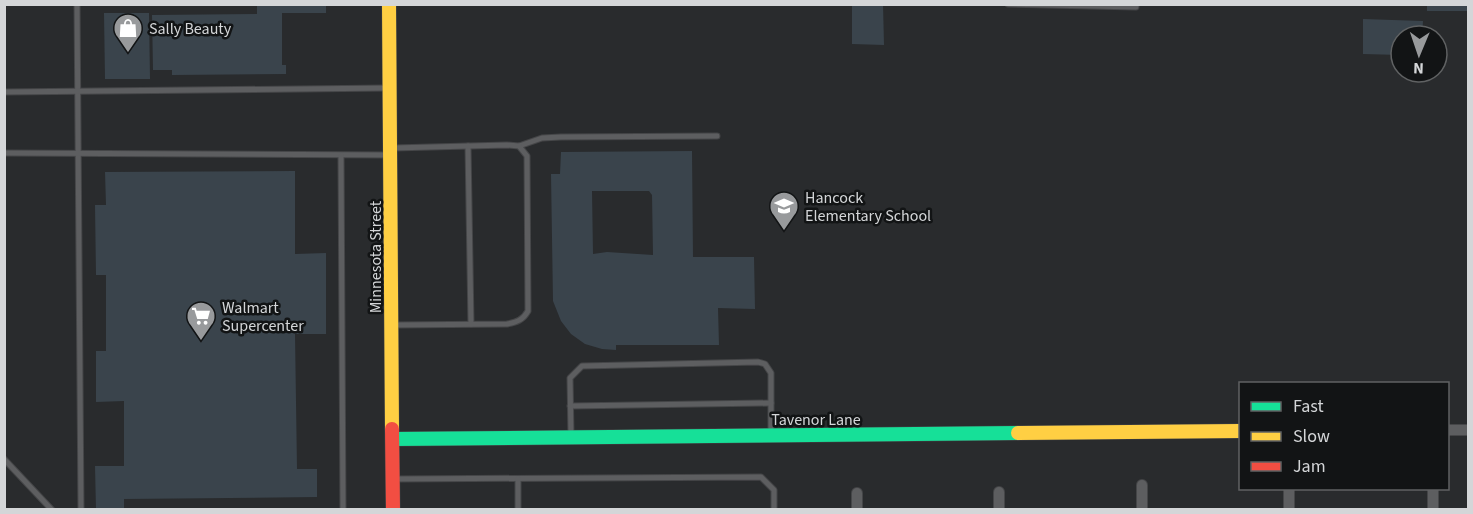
<svg xmlns="http://www.w3.org/2000/svg" width="1473" height="514" viewBox="0 0 1473 514" font-family="'Source Sans 3',sans-serif">
  <style>
    .building { fill: #3a444c; fill-rule: evenodd }
    .lines { fill: none; stroke-linecap: round; stroke-linejoin: round }
    .lane-casing { stroke: #454648; stroke-width: 7 }
    .street-casing { stroke: #454648; stroke-width: 12 }
    .fast-casing { stroke: #454648; stroke-width: 15 }
    .slow-casing { stroke: #454648; stroke-width: 15 }
    .jam-casing { stroke: #454648; stroke-width: 15 }
    .lane { stroke: #5d5e60; stroke-width: 5 }
    .street { stroke: #5d5e60; stroke-width: 10 }
    .fast { stroke: #16e098; stroke-width: 14 }
    .slow { stroke: #ffcf43; stroke-width: 14 }
    .jam { stroke: #f24e42; stroke-width: 14 }
    .labels { text-anchor: middle; stroke-width: 5; stroke-linejoin: round; paint-order: stroke }
    .poi-label { font-size: 16px; fill: #d4d6d8; stroke: #121415; text-anchor: start }
    .street-label { font-size: 16px; fill: #d4d6d8; stroke: #121415 }
  </style>
  <rect width="100%" height="100%" fill="#292b2d"/>
  <g class="building">
    <path d="M257,4H326V13H282V65H286V74L172,75V70H153L152,15L257,14Z"/>
    <path d="M852,4H883L884,45L852,44Z"/>
    <rect x="1427" y="4" width="41" height="7"/>
    <path d="M104,13H149L150,79H105Z"/>
    <path d="M1363,19L1423,21L1422,36H1401V55L1363,54Z"/>
    <path d="M692,151L693,257H754L755,309L718,308L719,345H616V350L602,349L585,344L571,334L561,321L553,301L551,174H560L561,152ZM592,191H649L652,195L653,255L607,252L593,254Z"/>
    <path d="M295,171V254L326,253V334H295L297,469H317V497L124,499V510H96L95,466H124V401L96,402V351H106V275H96L95,205H106L105,172Z"/>
  </g>
  <g class="lines">
    <g class="lane-casing">
      <g id="lane">
        <path d="M77,4L81,510"/>
        <path d="M1008,4L1136,7V4"/>
        <path d="M4,92L388,88"/>
        <path d="M468,146L471,324"/>
        <path d="M519,146L542,138L561,137L717,136"/>
        <path d="M393,148L507,145L519,146L527,156L528,311C523,320 517,322 507,324L394,325"/>
        <path d="M4,153L390,155"/>
        <path d="M341,156L343,510"/>
        <path d="M570,406L771,403"/>
        <path d="M571,435L570,378L582,366L758,362L765,364L771,373V434"/>
        <path d="M4,459L52,510"/>
        <path d="M395,479L761,477L774,490V510"/>
        <path d="M518,510V479"/>
      </g>
    </g>
    <g class="street-casing">
      <g id="street">
        <path d="M1448,430H1468"/>
        <path d="M1142,485V510"/>
        <path d="M1289,488V510"/>
        <path d="M1433,489V510"/>
        <path d="M999,492V510"/>
        <path d="M857,493V510"/>
      </g>
    </g>
    <g class="fast-casing">
      <path id="fast" d="M393,439L1018,433"/>
    </g>
    <g class="slow-casing">
      <g id="slow">
        <path d="M389,4L392,429"/>
        <path d="M1018,433L1240,431"/>
      </g>
    </g>
    <g class="jam-casing">
      <path id="jam" d="M392,429L393,510"/>
    </g>
    <use href="#lane" class="lane"/>
    <use href="#street" class="street"/>
    <use href="#fast" class="fast"/>
    <use href="#slow" class="slow"/>
    <use href="#jam" class="jam"/>
  </g>
  <defs>
    <g id="shop-pin" transform="scale(1.5)"><path d="M0 17L-7.5 6A9.5 9.5 0 1 1 7.5 6Z" fill="#989a9c" stroke="#121415"/><path d="M-5-2.5h2.3a2.7 3.5 0 0 1 5.4 0H5L5.5 6h-11ZM-1.5-2.5h3a1.5 2.3 0 0 0-3 0Z" fill="#fff"/></g>
    <g id="school-pin" transform="scale(1.5)"><path d="M0 17L-7.5 6A9.5 9.5 0 1 1 7.5 6Z" fill="#989a9c" stroke="#121415"/><path d="M0-5L7-2L0 1L-7-2ZM-4 1L0 2.5L4 1V4Q0 6-4 4Z" fill="#fff"/></g>
    <g id="supermarket-pin" transform="scale(1.5)"><path d="M0 17L-7.5 6A9.5 9.5 0 1 1 7.5 6Z" fill="#989a9c" stroke="#121415"/><path d="M-6-5.5h2.5l.6 2H6L4.5 2H-2.5L-4.4-4H-6ZM-1.5 3.2a1.3 1.3 0 1 0 .1 0ZM3 3.2a1.3 1.3 0 1 0 .1 0Z" fill="#fff"/></g>
  </defs>
  <g fill-rule="evenodd">
    <use href="#shop-pin" x="128" y="28"/>
    <use href="#school-pin" x="784" y="206"/>
    <use href="#supermarket-pin" x="201" y="316"/>
  </g>
  <g class="labels">
    <g class="poi-label">
      <text x="149" y="34">Sally Beauty</text>
      <text x="805" y="203">Hancock<tspan x="805" dy="18">Elementary School</tspan></text>
      <text x="222" y="313">Walmart<tspan x="222" dy="18">Supercenter</tspan></text>
    </g>
    <g class="street-label">
      <text transform="translate(375 257) rotate(-90)" y="6">Minnesota Street</text>
      <text x="816" y="425">Tavenor Lane</text>
    </g>
  </g>
  <rect width="1473" height="514" fill="none" stroke="#d4d6d8" stroke-width="12"/>
  <rect x="1239" y="382" width="210" height="108" fill="#121415" stroke="#606263" stroke-width="1.5"/>
  <rect x="1251" y="402" width="30" height="9" fill="#16e098" stroke="#606263" stroke-width="1.5"/>
  <text x="1293" y="412" font-size="18" fill="#d4d6d8">Fast</text>
  <rect x="1251" y="432" width="30" height="9" fill="#ffcf43" stroke="#606263" stroke-width="1.5"/>
  <text x="1293" y="442" font-size="18" fill="#d4d6d8">Slow</text>
  <rect x="1251" y="462" width="30" height="9" fill="#f24e42" stroke="#606263" stroke-width="1.5"/>
  <text x="1293" y="472" font-size="18" fill="#d4d6d8">Jam</text>
  <g transform="translate(1419 54) rotate(182)"><circle r="28" fill="#121415" stroke="#606263" stroke-width="1.5"/>
  <path d="M0-4.5L10 22L0 15L-10 22Z" fill="#989a9c"/>
  <text y="-9" font-size="16" font-weight="bold" text-anchor="middle" fill="#d4d6d8">N</text>
  </g>
</svg>
